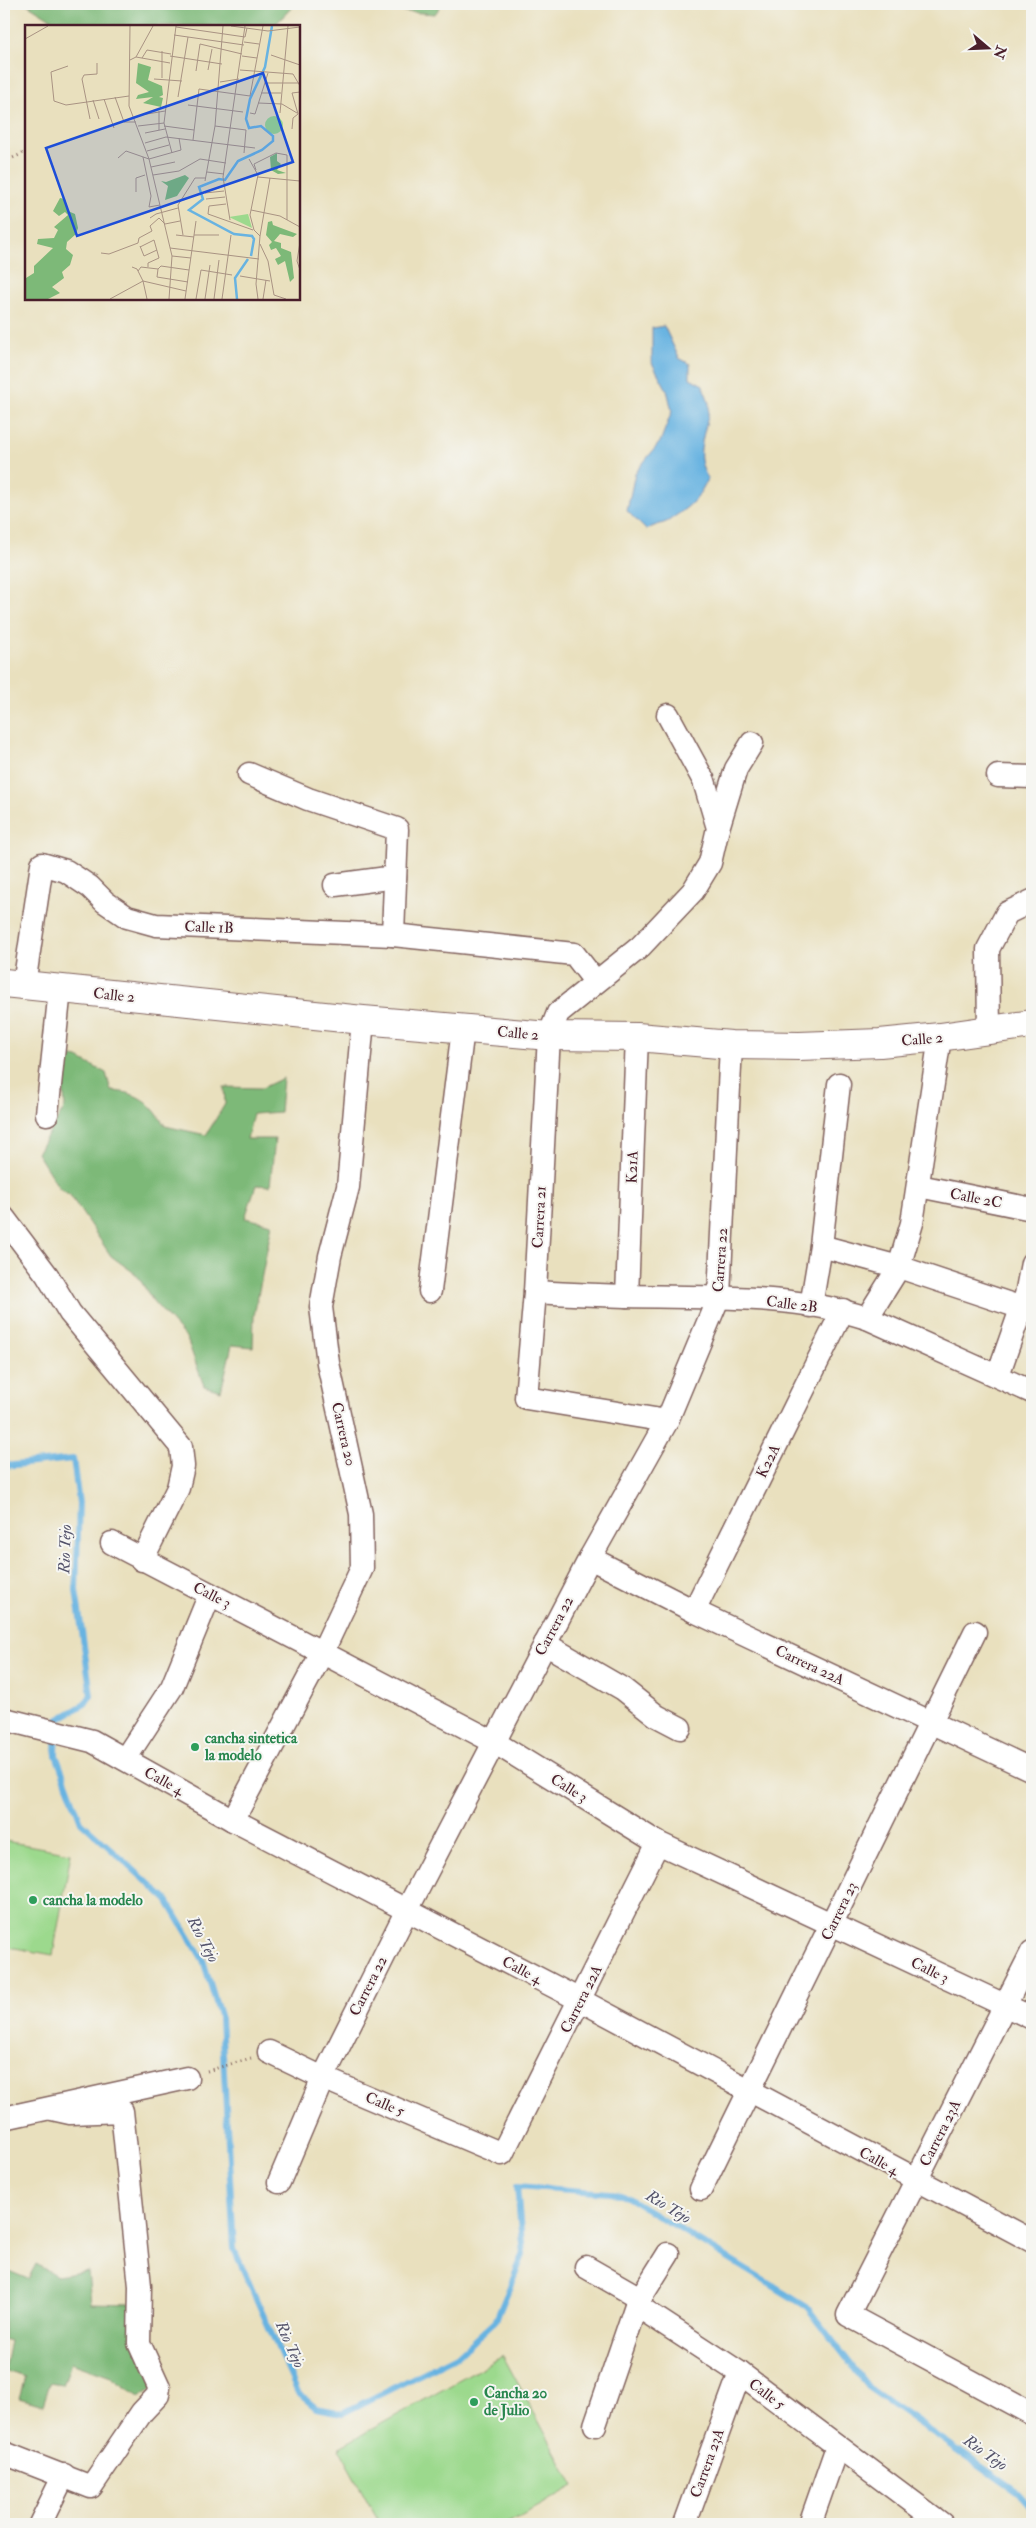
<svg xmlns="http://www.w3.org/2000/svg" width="1036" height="2528" viewBox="0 0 1036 2528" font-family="'IM FELL Double Pica',serif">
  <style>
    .green { fill: #9cd98d; stroke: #737c5c }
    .forest { fill: #7db978; stroke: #646c52 }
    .water { fill: #68b3e1; stroke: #596986 }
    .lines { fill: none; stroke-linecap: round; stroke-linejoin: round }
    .stream { stroke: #68b3e1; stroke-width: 6 }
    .minor-casing { stroke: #82635e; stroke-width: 25 }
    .tertiary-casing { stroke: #82635e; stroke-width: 30 }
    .path { stroke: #82635e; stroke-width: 3; stroke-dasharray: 1 4; stroke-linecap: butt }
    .minor { stroke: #fff; stroke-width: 22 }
    .tertiary { stroke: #fff; stroke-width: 28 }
    .leisure-dot { fill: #2e9e5b; stroke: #f6f6f2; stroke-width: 2 }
    .labels { text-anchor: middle; stroke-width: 4; stroke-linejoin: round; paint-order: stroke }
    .street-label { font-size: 15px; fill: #4a1f2b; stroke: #f6f6f2 }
    .leisure-label { font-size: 15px; font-weight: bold; fill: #27864d; stroke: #f6f6f2; text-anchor: start }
    .water-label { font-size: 16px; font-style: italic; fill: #54536b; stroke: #f6f6f2 }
    .inset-river { fill: none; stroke: #68b3e1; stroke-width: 2.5 }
    .inset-road { fill: none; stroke: #a99383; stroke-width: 1 }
    .view { fill: #1d4ed8; fill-opacity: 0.15; stroke: #1d4ed8; stroke-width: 2.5 }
    .inset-edge { fill: none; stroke: #4a1f2b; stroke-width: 2.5 }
  </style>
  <rect width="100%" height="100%" fill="#f6f6f2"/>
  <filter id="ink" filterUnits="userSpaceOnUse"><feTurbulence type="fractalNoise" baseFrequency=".02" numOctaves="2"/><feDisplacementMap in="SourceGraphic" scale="10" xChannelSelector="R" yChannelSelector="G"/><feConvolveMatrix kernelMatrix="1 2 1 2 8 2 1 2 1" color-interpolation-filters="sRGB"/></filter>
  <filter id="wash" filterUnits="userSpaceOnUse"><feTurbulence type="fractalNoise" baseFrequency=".0096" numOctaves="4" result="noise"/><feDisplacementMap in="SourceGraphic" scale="20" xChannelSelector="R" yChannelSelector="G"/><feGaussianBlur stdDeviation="1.12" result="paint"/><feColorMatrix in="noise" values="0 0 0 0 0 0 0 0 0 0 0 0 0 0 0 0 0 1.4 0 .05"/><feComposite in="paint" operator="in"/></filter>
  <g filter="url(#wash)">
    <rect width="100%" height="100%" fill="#e9e0be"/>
    <g class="green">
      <path d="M5,1841L71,1853L53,1955L4,1946Z"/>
      <path d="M503,2356L574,2486L506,2524H380L338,2448Z"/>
    </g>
    <g class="forest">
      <path d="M27,4H295L274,26H62Z"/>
      <path d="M306,4H442L435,14Z"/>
      <path d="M61,1055L78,1058L106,1073L111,1091C139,1092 151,1103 165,1126L206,1135L225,1104L224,1087L262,1088L283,1078L280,1112L253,1114L247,1139H275L270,1186L256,1185L245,1218L272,1224L254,1316L253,1347L232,1345L221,1391L204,1386L187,1339L153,1301L137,1275L111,1256L70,1195L59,1188L37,1153L65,1107Z"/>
      <path d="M36,2264L57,2276L88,2271L91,2303L132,2304L153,2389L139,2397L111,2377L71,2363L63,2385L50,2383L43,2405L19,2398L25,2377L4,2371L10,2341L4,2339V2269L28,2279Z"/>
    </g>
    <path class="water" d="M664,326L679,358L690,364V378L703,385C704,392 710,400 709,407C707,432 692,455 708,478C698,500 690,506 671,519C666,524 655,524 646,530L627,511L635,473L660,442L672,411L667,390L652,363V328Z"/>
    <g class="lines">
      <path class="stream" d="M4,1466L73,1459L79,1503L76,1590L91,1695L85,1704L57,1720L56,1755L81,1822L167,1900L203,1960L221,2019L234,2249L298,2393L316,2408L343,2413L457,2356L496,2320L523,2255L517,2186L622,2194L807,2307L869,2388L1018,2492L1032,2508"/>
    </g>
  </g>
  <g filter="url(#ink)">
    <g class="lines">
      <g class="minor-casing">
        <g id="minor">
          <path d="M249,774L308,799L397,829L393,935"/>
          <path d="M998,776L1032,777"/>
          <path d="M718,828L736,769L752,743"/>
          <path d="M335,885L395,877"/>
          <path d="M24,985L42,864L66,871L90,887L105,902L127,917L156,925L393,935L574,954L595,981"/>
          <path d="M989,1031L988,949L1007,913L1032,901"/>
          <path d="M47,1114L60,989"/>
          <path d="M919,1186L1032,1209"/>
          <path d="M4,1218L47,1275L70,1313L181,1447L183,1466L178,1488L142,1560"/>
          <path d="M821,1246L899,1267L1022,1308"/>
          <path d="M430,1291L463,1029"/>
          <path d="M535,1292C566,1294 596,1295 626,1296C706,1298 790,1293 867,1318L1032,1392"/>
          <path d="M627,1296L637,1037"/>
          <path d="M811,1306L821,1246L839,1084"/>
          <path d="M867,1318L899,1267L912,1223L940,1037"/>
          <path d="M998,1375L1026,1295L1032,1263"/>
          <path d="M667,1421L526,1398L535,1292L549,1036L558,1013L640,947L693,891L710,863L718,828L704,781L668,715"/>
          <path d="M112,1543L494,1742L658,1843L1032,2018"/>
          <path d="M590,1558L694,1611L1032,1770"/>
          <path d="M694,1611L843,1310"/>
          <path d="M545,1644L623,1689L657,1716L680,1728"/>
          <path d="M4,1719L92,1741L233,1820L580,2000L1032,2241"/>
          <path d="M125,1759L172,1687L210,1594"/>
          <path d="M233,1820L322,1653L362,1568L361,1514L328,1363L321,1307L330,1256L348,1187L363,1020"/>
          <path d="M1032,1952L848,2315L1032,2414"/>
          <path d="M269,2052L323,2078L502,2154L658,1843"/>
          <path d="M4,2118L187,2078"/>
          <path d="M279,2182L323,2078L407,1910L590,1558L667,1421L719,1296L731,1045"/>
          <path d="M701,2189L975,1632"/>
          <path d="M668,2254L636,2305L740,2373L942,2524"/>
          <path d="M586,2267L640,2298"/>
          <path d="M595,2425L636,2305"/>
          <path d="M4,2453L91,2487L142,2412L158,2395L159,2387L139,2343L140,2286L122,2111L70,2113L52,2109"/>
          <path d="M40,2524L64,2475"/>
          <path d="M685,2524L740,2373"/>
          <path d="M810,2524L837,2447"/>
        </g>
      </g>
      <g class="tertiary-casing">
        <path id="tertiary" d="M4,983L363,1020L549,1036L637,1037L731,1045L799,1046L880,1043L940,1037L1032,1024"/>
      </g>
      <g class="path">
        <path d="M4,162L26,152"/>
        <path d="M207,2071L251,2058"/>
      </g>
      <use href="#minor" class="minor"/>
      <use href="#tertiary" class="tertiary"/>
    </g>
  </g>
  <g class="leisure-dot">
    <circle cx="195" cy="1747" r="5"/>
    <circle cx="33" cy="1900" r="5"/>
    <circle cx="474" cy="2402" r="5"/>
  </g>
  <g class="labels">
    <g class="street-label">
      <text transform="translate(209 927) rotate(2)" y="5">Calle 1B</text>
      <text transform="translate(114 995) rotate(6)" y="5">Calle 2</text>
      <text transform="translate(518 1033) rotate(5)" y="5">Calle 2</text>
      <text transform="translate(922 1039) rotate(-5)" y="5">Calle 2</text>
      <text transform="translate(632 1167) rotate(-88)" y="5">K21A</text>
      <text transform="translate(976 1198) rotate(11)" y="5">Calle 2C</text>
      <text transform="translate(539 1217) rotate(-87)" y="5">Carrera 21</text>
      <text transform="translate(720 1260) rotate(-86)" y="5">Carrera 22</text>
      <text transform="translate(792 1304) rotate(7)" y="5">Calle 2B</text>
      <text transform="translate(344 1434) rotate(77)" y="5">Carrera 20</text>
      <text transform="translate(768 1461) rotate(-64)" y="5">K22A</text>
      <text transform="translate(212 1595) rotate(27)" y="5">Calle 3</text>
      <text transform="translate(554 1626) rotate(-62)" y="5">Carrera 22</text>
      <text transform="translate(810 1665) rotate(25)" y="5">Carrera 22A</text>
      <text transform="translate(164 1781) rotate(29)" y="5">Calle 4</text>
      <text transform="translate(569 1788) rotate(32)" y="5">Calle 3</text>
      <text transform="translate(839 1911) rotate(-64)" y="5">Carrera 23</text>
      <text transform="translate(522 1970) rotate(28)" y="5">Calle 4</text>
      <text transform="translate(930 1970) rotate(26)" y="5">Calle 3</text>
      <text transform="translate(368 1986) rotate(-63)" y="5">Carrera 22</text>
      <text transform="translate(581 1999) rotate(-63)" y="5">Carrera 22A</text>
      <text transform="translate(385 2104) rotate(23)" y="5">Calle 5</text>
      <text transform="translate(940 2133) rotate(-63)" y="5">Carrera 23A</text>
      <text transform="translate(879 2161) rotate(29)" y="5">Calle 4</text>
      <text transform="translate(767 2394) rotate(37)" y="5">Calle 5</text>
      <text transform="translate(707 2463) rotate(-70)" y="5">Carrera 23A</text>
    </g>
    <g class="leisure-label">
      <text x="205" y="1743">cancha sintetica<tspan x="205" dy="17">la modelo</tspan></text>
      <text x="43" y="1905">cancha la modelo</text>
      <text x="484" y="2398">Cancha 20<tspan x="484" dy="17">de Julio</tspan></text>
    </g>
    <g class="water-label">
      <text transform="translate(64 1549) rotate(-88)" y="6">Rio Tejo</text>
      <text transform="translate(204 1939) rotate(62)" y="6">Rio Tejo</text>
      <text transform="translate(669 2206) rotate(31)" y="6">Rio Tejo</text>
      <text transform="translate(291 2344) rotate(66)" y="6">Rio Tejo</text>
      <text transform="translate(986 2452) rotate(35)" y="6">Rio Tejo</text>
    </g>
  </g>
  <g transform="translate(25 25)">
    <rect width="275" height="275" fill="#e9e0be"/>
    <path d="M240 100a9 9 0 1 1 18 0a9 9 0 1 1-18 0ZM223,189L227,203L204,192Z" fill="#9cd98d"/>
    <path d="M113,38L126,42L123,55L137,61L138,70L134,72L138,73L136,82L118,78L128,72L111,74L113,70L124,67L111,58ZM252,128V136L256,139L252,145L261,148L253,149L246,145L245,132ZM160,150L164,153L152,171L140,175L143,161L136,156L141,157ZM35,173L40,174L43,186L50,189L53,203L51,209L42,217L41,224L48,230L45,240L37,247L39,253L27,262L35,268L23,274H0L1,253L9,248V241L28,223L12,219L13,214L29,213L33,205L29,202L43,190L40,187L34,191L28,186ZM247,196L248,200L272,209L268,212L255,209L249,216L256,218V223L266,227L269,253L265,257L260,236L253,240L250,234L256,231L251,223L246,225L244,220L247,217L241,210L243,197Z" fill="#7db978"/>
    <path class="inset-river" d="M226,231L229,214L227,211L209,209L164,185L178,174L174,162L194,154L200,155L213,136L237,125L248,116V111L236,101L224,103L221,94L225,74L240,42L247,1M212,274L210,253L223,234"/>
    <path class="inset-road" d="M105,1L104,81L124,134L147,231L144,274M206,1L243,6L275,2M151,2L220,12L222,3M149,10L219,20M0,14L23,1M219,17L234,19M175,19L217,29M246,30L275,40M145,31L197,39M217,31L232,33M111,32L145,38M117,33L122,25L146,29M105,35L111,32L128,1M43,41L26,47L29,76L41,80L104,71M183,45L187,24M215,45L268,49L275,61M171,46L175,19M137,53V26M129,54L157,56M195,57L214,54M240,58H274M236,68H256M90,72L99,97H111M153,72L163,12M79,74L89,103M68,75L74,94M233,78L257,79L272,88M163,80L218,87M134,86V105M225,88L230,89L243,48M255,88L263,1M116,90L140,86M65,94L57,54L59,50L72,49V38M113,101L139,98M139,101L169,105M190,101L221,105L219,128M267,104L268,93L273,89L267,68L275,67M120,108L140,104M168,115L174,64L225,71L238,1M120,118L141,112L230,123M122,126L144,120M147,128L139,98L151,1M118,132L126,171L124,182L135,180M93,133L101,126L124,134L156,125L154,113M224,134L233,150L225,190L229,205L235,211M126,142L150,137M231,145L229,139L251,128L262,130V195M182,147L199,149M128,150L154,146L175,134L201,138M233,152L275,156M180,156L190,101L198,1M111,167V153L120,150M180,168L199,166M181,174L200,172M201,179L184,181L183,189L228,205M226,185L255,191L275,202M125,193L131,189L153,183M205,195L198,152L220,1M151,210L169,212M158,210L153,180L170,153H181M169,210H194M275,217L272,236L275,245M235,219L243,236L249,270L261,274M115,221L119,231L132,225M115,222L129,215L134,233L123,238V242M145,223L234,234M76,228L84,229L113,218L114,213L127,206L125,201L134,193L140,199L155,196M147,231L166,233M107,242L112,244L118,256L122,274M133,244L132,252L163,257M113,246L116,242L133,244L136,241L164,245M215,251L245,256M118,256L161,266M85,274L118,256M160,274L171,196M171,274L176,245L207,250M180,274L185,240M189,274L194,235M197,274L206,210M233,274L231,259L235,211L245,153M238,274L241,255"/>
    <path class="view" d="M238,48L268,137L52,211L21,123Z"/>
    <rect width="275" height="275" class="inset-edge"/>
  </g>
  <rect width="1036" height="2528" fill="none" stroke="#f6f6f2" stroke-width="20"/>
  <g transform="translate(988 48) rotate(109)" stroke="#f6f6f2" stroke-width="4" paint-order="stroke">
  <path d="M0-4L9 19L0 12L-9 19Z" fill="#4a1f2b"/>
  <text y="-8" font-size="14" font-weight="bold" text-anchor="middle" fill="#4a1f2b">N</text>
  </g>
</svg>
